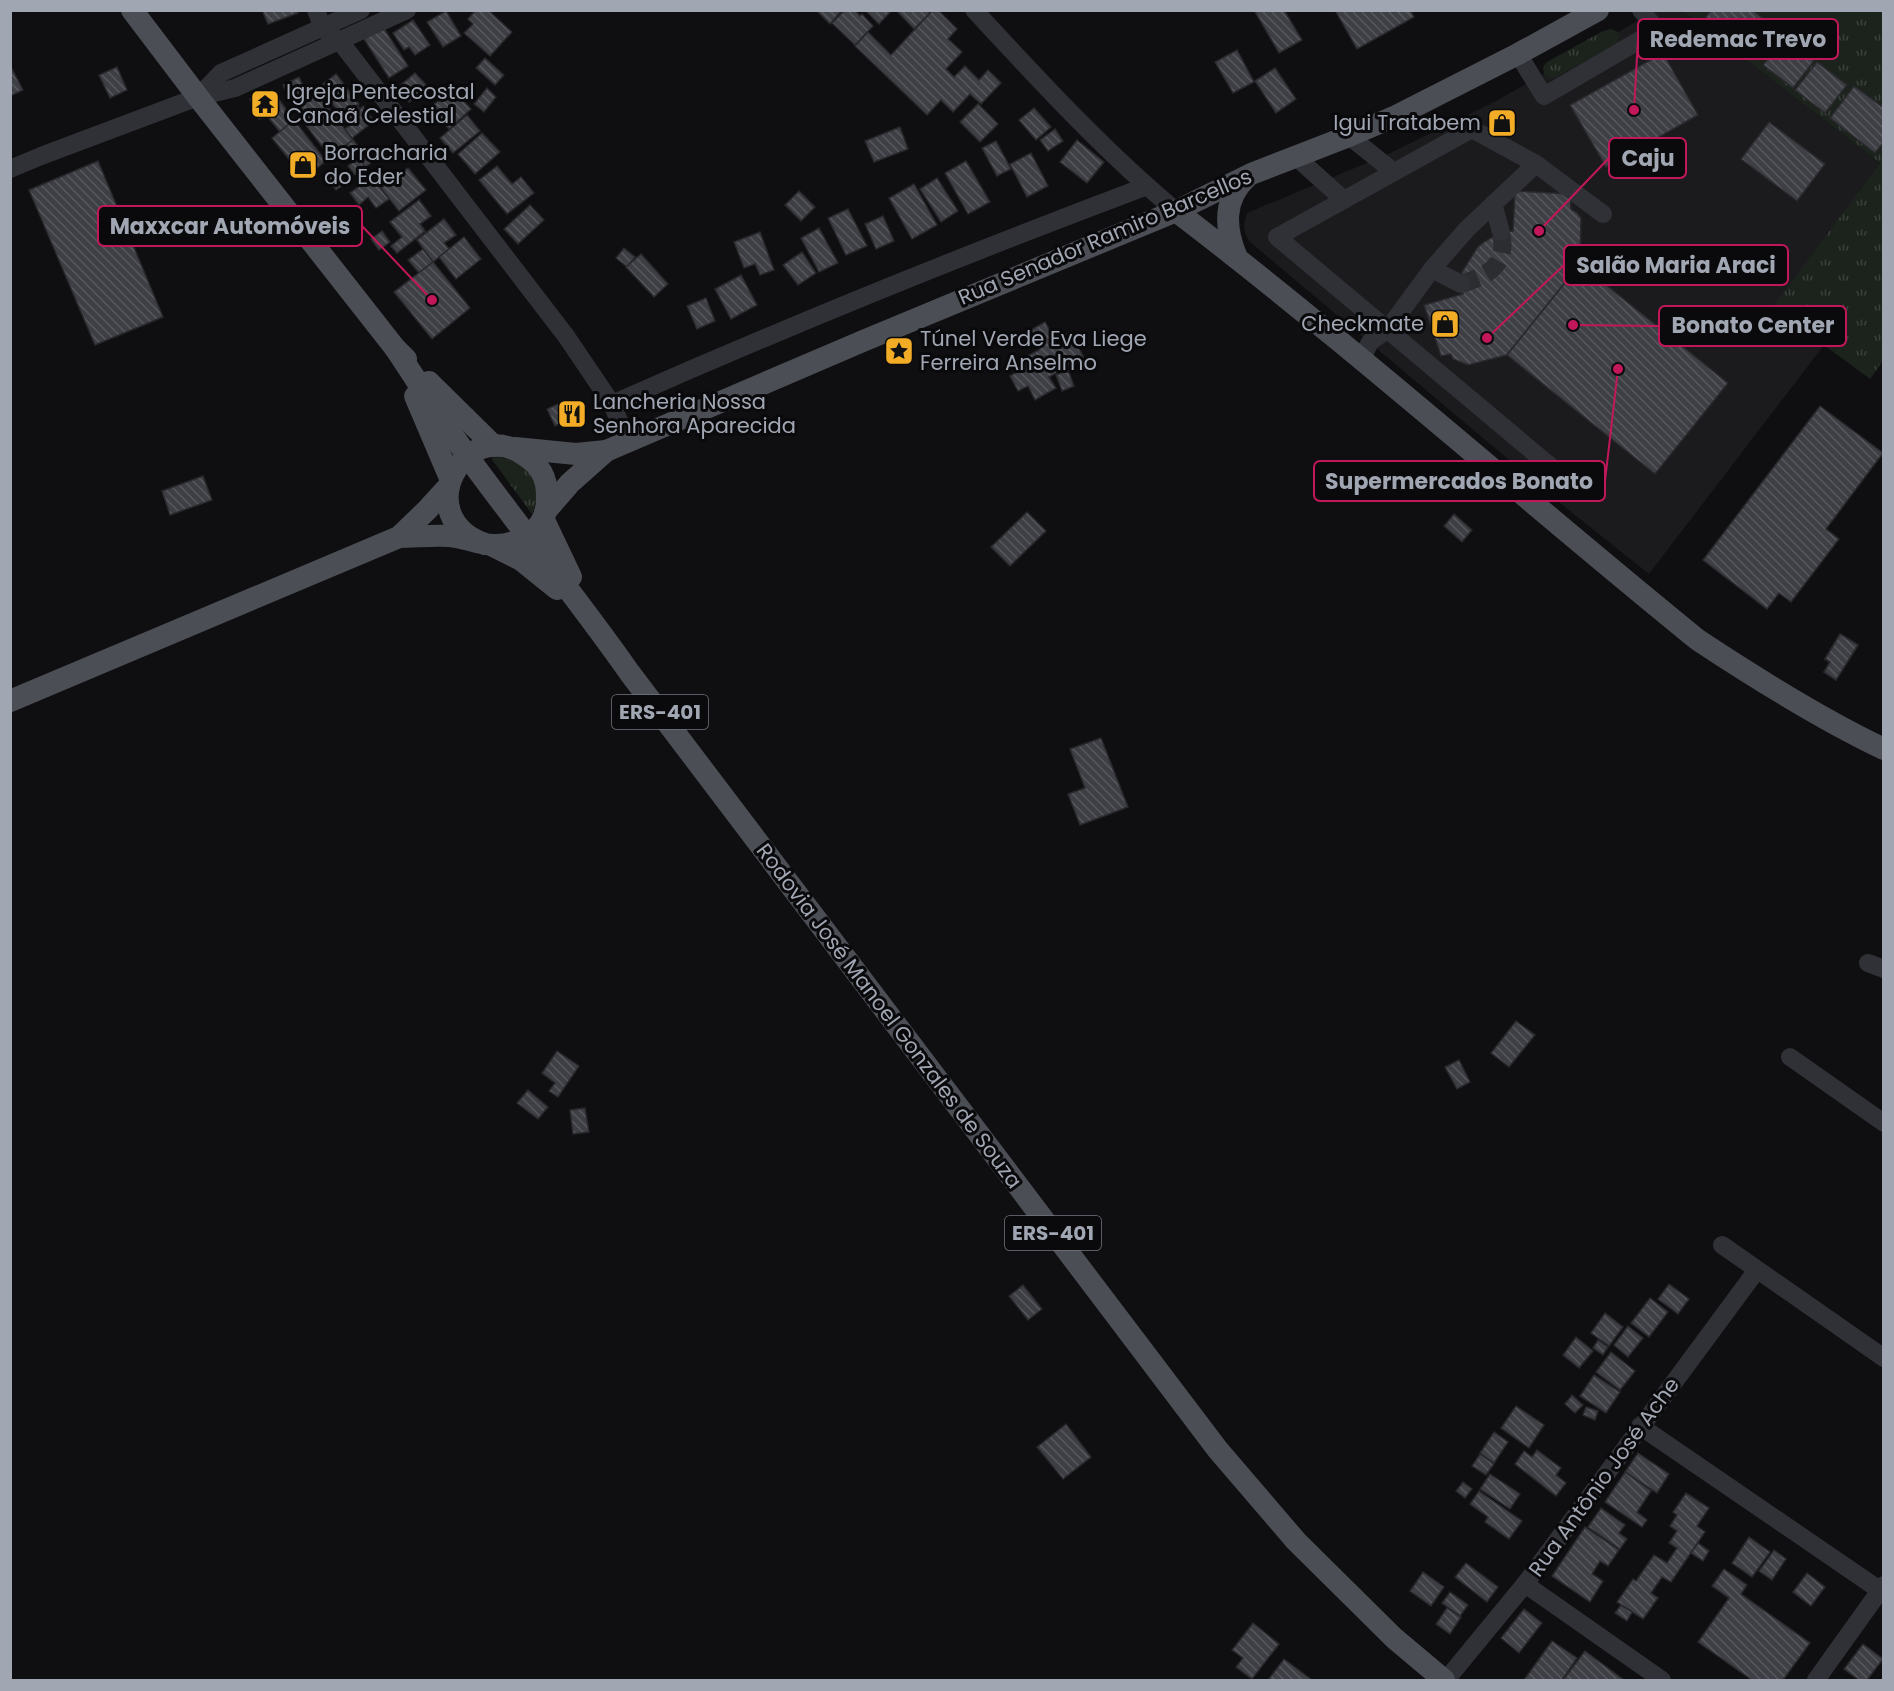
<svg xmlns="http://www.w3.org/2000/svg" width="1894" height="1691" viewBox="0 0 1894 1691" font-family="Poppins,sans-serif">
  <style>
    .built { fill: #1b1b1e }
    .grass { fill: url(#grass-tufts) }
    .building { fill: url(#building-back-hatch); stroke: #29292d; stroke-width: 1.5 }
    .lines { fill: none; stroke-linecap: round; stroke-linejoin: round }
    .minor-tunnel { stroke: #2c2d31; stroke-width: 18; stroke-dasharray: 18 9; stroke-linecap: butt }
    .minor { stroke: #303136; stroke-width: 18 }
    .major { stroke: #4c4e55; stroke-width: 22 }
    .labels { text-anchor: middle; stroke-width: 6; stroke-linejoin: round; paint-order: stroke }
    .shield { fill: #0a0a0c; stroke: #737780; stroke-width: 1.5 }
    .shield-label { font-size: 20px; font-weight: bold; fill: #a0a6b2 }
    .poi-label { font-size: 21px; fill: #a0a6b2; stroke: #0a0a0c; text-anchor: start }
    .street-label { font-size: 21px; fill: #a0a6b2; stroke: #0a0a0c }
    .leader { fill: none; stroke: #c2185b; stroke-width: 2 }
    .callout-dot { fill: #c2185b; stroke: #0a0a0c; stroke-width: 2 }
    .callout { fill: #0a0a0c; stroke: #c2185b; stroke-width: 2 }
    .callout-label { font-size: 22px; text-anchor: middle; font-weight: bold; fill: #a0a6b2 }
  </style>
  <defs>
    <pattern id="grass-tufts" width="24" height="20" patternUnits="userSpaceOnUse" patternTransform="scale(1.5)"><rect width="24" height="20" fill="#1c231d"/><path d="M3 7l-1-3M5 7V3M7 7l1-3M15 17l-1-3M17 17v-4M19 17l1-3" fill="none" stroke="#3a403b"/></pattern>
    <pattern id="building-back-hatch" width="6" height="6" patternUnits="userSpaceOnUse" patternTransform="scale(1.5)"><rect width="6" height="6" fill="#3e3f44"/><path d="M-1 5l2 2M0 0l6 6M5-1l2 2" fill="none" stroke="#57585d"/></pattern>
  </defs>
  <rect width="100%" height="100%" fill="#0f0f11"/>
  <path class="built" d="M1655,11H1683L1880,163L1774,307L1824,345L1649,574L1560,503L1249,241L1245,233L1244,223L1247,213L1388,154L1496,101Z"/>
  <g class="grass">
    <path d="M1683,11H1883L1884,359L1870,379L1773,307L1880,163Z"/>
    <path d="M1611,29L1618,32C1620,37 1619,40 1615,45L1556,77L1550,78L1544,74L1543,67L1547,62L1603,31Z"/>
    <path d="M499,457C530,464 545,483 532,514L491,458Z"/>
  </g>
  <g class="building">
    <path d="M262,10H297L298,13L268,24Z"/>
    <path d="M476,10H488L512,32L490,56L464,33L473,24L468,19Z"/>
    <path d="M816,10H842L830,24Z"/>
    <path d="M845,10H855L860,16L862,14L873,26L855,45L832,23Z"/>
    <path d="M865,10H892L879,24Z"/>
    <path d="M896,10H927L930,13L914,29Z"/>
    <path d="M933,10H938L957,29L948,39L962,52L946,69L954,77L965,66L979,80L988,70L1001,83L981,104L970,94L953,112L941,100L927,115L855,46L868,32L891,55Z"/>
    <path d="M1254,10H1284L1302,40L1279,53Z"/>
    <path d="M1335,10H1410L1414,17L1357,49Z"/>
    <path d="M1711,10H1752L1774,27L1752,56L1706,22V17Z"/>
    <path d="M446,11L461,36L443,47L427,22Z"/>
    <path d="M413,20L430,45L415,55L409,47L404,50L393,33Z"/>
    <path d="M383,27L408,66L389,78L364,39Z"/>
    <path d="M1784,38L1814,61L1793,88L1763,65Z"/>
    <path d="M1237,50L1254,82L1233,93L1215,62Z"/>
    <path d="M1663,53L1698,115L1606,167L1570,105Z"/>
    <path d="M485,58L504,75L495,85L476,68Z"/>
    <path d="M1817,62L1847,85L1825,113L1795,90Z"/>
    <path d="M10,65L23,90L10,96Z"/>
    <path d="M117,67L127,90L110,98L99,75Z"/>
    <path d="M1275,68L1296,99L1276,113L1255,81Z"/>
    <path d="M415,73L427,86L409,102L397,88Z"/>
    <path d="M336,74L359,104L342,116L319,87Z"/>
    <path d="M299,77L310,100L295,111L283,85Z"/>
    <path d="M1854,86L1884,108V142L1875,153L1830,118Z"/>
    <path d="M487,88L496,97L484,112L474,104Z"/>
    <path d="M452,89L471,109L449,129L430,108Z"/>
    <path d="M272,90L280,110L259,119L250,99Z"/>
    <path d="M272,90L294,120L280,132L267,116L280,110Z"/>
    <path d="M318,94L353,140L330,157L295,111Z"/>
    <path d="M978,104L998,124L980,142L960,122Z"/>
    <path d="M357,105L360,109L363,106L374,121L352,138L345,129L349,126L342,116L348,112L351,116L358,111L354,107Z"/>
    <path d="M1034,108L1051,127L1036,140L1019,120Z"/>
    <path d="M467,115L480,131L453,153L440,138Z"/>
    <path d="M1498,115L1510,125L1506,131L1493,121Z"/>
    <path d="M294,120L326,161L304,178L272,138Z"/>
    <path d="M1769,122L1825,164L1797,201L1741,159Z"/>
    <path d="M900,127L908,149L874,162L865,141Z"/>
    <path d="M1055,129L1063,141L1048,151L1040,140Z"/>
    <path d="M482,133L500,152L475,174L458,154Z"/>
    <path d="M353,140L359,147L345,159L338,151Z"/>
    <path d="M1077,140L1104,162L1087,183L1060,162Z"/>
    <path d="M996,141L1011,169L997,176L982,148Z"/>
    <path d="M359,147L371,163L365,167L354,151Z"/>
    <path d="M1031,153L1048,186L1027,197L1010,164Z"/>
    <path d="M359,158L365,167L355,175L348,166Z"/>
    <path d="M98,161L163,317L95,345L29,190Z"/>
    <path d="M966,161L990,202L968,214L945,173Z"/>
    <path d="M497,166L512,184L521,177L534,193L507,214L479,180Z"/>
    <path d="M408,168L426,190L399,211L381,188Z"/>
    <path d="M338,171L346,183L336,190L328,179Z"/>
    <path d="M372,177L389,199L376,208L368,197L359,205L350,193Z"/>
    <path d="M937,178L958,211L941,222L920,189Z"/>
    <path d="M914,184L937,225L912,239L889,198Z"/>
    <path d="M799,191L815,207L801,221L785,205Z"/>
    <path d="M1515,191L1570,194L1571,209L1577,213L1581,218L1580,264L1507,355L1468,365L1453,359L1451,354L1441,356L1424,305L1463,294L1461,284L1462,272L1477,248L1484,242L1501,232L1513,231Z"/>
    <path d="M419,200L431,216L420,224L425,231L397,253L391,246L402,237L390,222Z"/>
    <path d="M419,200L431,216L420,224L425,231L397,253L391,246L402,237L390,222Z"/>
    <path d="M530,205L544,220L518,244L504,229Z"/>
    <path d="M848,209L867,246L846,255L828,218Z"/>
    <path d="M883,216L894,241L876,249L865,224Z"/>
    <path d="M444,219L456,235L444,243L449,249L433,262L417,240Z"/>
    <path d="M444,219L456,235L444,243L449,249L433,262L417,240Z"/>
    <path d="M819,228L838,263L819,272L801,238Z"/>
    <path d="M382,231L390,242L379,250L371,239Z"/>
    <path d="M760,232L774,270L760,275L755,264L744,268L734,242Z"/>
    <path d="M464,237L481,259L456,279L439,257Z"/>
    <path d="M624,248L635,257L627,267L616,258Z"/>
    <path d="M423,249L433,262L419,273L408,260Z"/>
    <path d="M802,252L816,273L798,285L783,265Z"/>
    <path d="M641,254L668,284L654,297L626,267Z"/>
    <path d="M433,262L470,308L432,339L394,292Z"/>
    <path d="M1580,264L1728,383L1655,474L1507,355Z"/>
    <path d="M741,275L757,305L731,319L715,289Z"/>
    <path d="M706,298L715,321L697,329L687,306Z"/>
    <path d="M1045,322L1055,340L1070,332L1084,358L1049,377L1056,388L1035,400L1028,386L1018,391L1010,376L1022,369L1018,361L1039,350L1029,331Z"/>
    <path d="M1068,370L1074,386L1062,391L1056,375Z"/>
    <path d="M570,402L580,407L583,417L575,425L565,421L560,411Z"/>
    <path d="M558,404L565,421L555,426L547,409Z"/>
    <path d="M1820,406L1883,453L1826,529L1839,539L1791,602L1779,593L1767,609L1703,560Z"/>
    <path d="M203,476L212,500L170,515L162,491Z"/>
    <path d="M1027,512L1046,531L1010,566L991,547Z"/>
    <path d="M1454,514L1472,530L1462,542L1444,526Z"/>
    <path d="M1840,634L1858,645L1836,680L1824,672L1830,662L1825,659Z"/>
    <path d="M1840,634L1858,645L1836,680L1824,672L1830,662L1825,659Z"/>
    <path d="M1101,738L1128,807L1080,825L1068,794L1085,788L1070,749Z"/>
    <path d="M1516,1021L1535,1035L1509,1067L1491,1053Z"/>
    <path d="M557,1051L579,1066L558,1097L549,1091L555,1083L542,1073Z"/>
    <path d="M1459,1060L1470,1082L1457,1089L1445,1067Z"/>
    <path d="M528,1090L548,1107L538,1119L517,1103Z"/>
    <path d="M585,1108L589,1132L573,1134L570,1110Z"/>
    <path d="M1669,1284L1689,1299L1678,1314L1658,1299Z"/>
    <path d="M1023,1285L1042,1309L1028,1320L1009,1296Z"/>
    <path d="M1650,1298L1668,1312L1649,1337L1631,1323Z"/>
    <path d="M1605,1313L1623,1327L1609,1346L1591,1333Z"/>
    <path d="M1628,1326L1643,1338L1628,1357L1614,1345Z"/>
    <path d="M1576,1337L1593,1351L1579,1368L1563,1355Z"/>
    <path d="M1598,1340L1608,1347L1603,1355L1593,1348Z"/>
    <path d="M1611,1352L1635,1371L1620,1390L1596,1372Z"/>
    <path d="M1594,1375L1620,1392L1606,1413L1580,1396Z"/>
    <path d="M1572,1395L1583,1405L1575,1413L1565,1404Z"/>
    <path d="M1516,1406L1544,1425L1529,1448L1501,1428Z"/>
    <path d="M1586,1407L1598,1411L1595,1420L1583,1415Z"/>
    <path d="M1066,1424L1091,1457L1063,1479L1037,1447Z"/>
    <path d="M1494,1432L1508,1442L1494,1463L1480,1453Z"/>
    <path d="M1537,1450L1561,1468L1556,1475L1566,1483L1556,1496L1515,1464L1524,1451L1532,1457Z"/>
    <path d="M1638,1453L1669,1474L1657,1493L1625,1472Z"/>
    <path d="M1480,1454L1494,1464L1486,1475L1472,1466Z"/>
    <path d="M1625,1472L1651,1491L1637,1512L1647,1520L1642,1527L1605,1502Z"/>
    <path d="M1490,1474L1520,1494L1510,1509L1480,1489Z"/>
    <path d="M1463,1482L1472,1489L1465,1498L1456,1491Z"/>
    <path d="M1479,1491L1522,1521L1509,1539L1485,1522L1488,1517L1470,1504Z"/>
    <path d="M1686,1493L1709,1508L1697,1526L1705,1532L1671,1582L1662,1577L1651,1593L1658,1598L1643,1619L1617,1602L1633,1579L1636,1581L1654,1555L1667,1563L1677,1548L1669,1543L1677,1531L1670,1526L1677,1515L1673,1512Z"/>
    <path d="M1601,1508L1625,1525L1619,1533L1627,1539L1620,1549L1588,1527Z"/>
    <path d="M1585,1527L1619,1550L1608,1566L1600,1561L1592,1574L1603,1581L1590,1602L1552,1576Z"/>
    <path d="M1749,1537L1770,1552L1752,1577L1732,1563Z"/>
    <path d="M1698,1543L1709,1551L1703,1561L1691,1553Z"/>
    <path d="M1774,1550L1786,1559L1772,1580L1759,1571Z"/>
    <path d="M1466,1563L1498,1587L1487,1602L1455,1577Z"/>
    <path d="M1724,1569L1747,1585L1741,1594L1810,1643L1783,1680H1752L1698,1642L1729,1598L1712,1586Z"/>
    <path d="M1423,1572L1444,1587L1431,1606L1410,1591Z"/>
    <path d="M1807,1573L1825,1587L1811,1606L1793,1592Z"/>
    <path d="M1450,1592L1468,1605L1460,1616L1442,1603Z"/>
    <path d="M1621,1605L1632,1612L1627,1621L1615,1613Z"/>
    <path d="M1447,1608L1461,1617L1450,1634L1436,1624Z"/>
    <path d="M1524,1609L1542,1623L1519,1653L1501,1638Z"/>
    <path d="M1253,1623L1279,1644L1252,1679L1236,1667L1243,1658L1232,1650Z"/>
    <path d="M1552,1641L1577,1658L1562,1680H1524Z"/>
    <path d="M1863,1644L1883,1659L1867,1680H1859L1844,1669Z"/>
    <path d="M1585,1651L1624,1680H1563Z"/>
    <path d="M1284,1659L1312,1680H1268Z"/>
  </g>
  <g class="lines">
    <path class="minor-tunnel" d="M1461,284C1489,275 1508,265 1501,232"/>
    <g class="minor">
      <path d="M316,10L323,29L339,40L566,336L612,404L628,442"/>
      <path d="M974,10C1039,80 1103,150 1176,211"/>
      <path d="M1518,54L1544,96L1657,30L1641,10"/>
      <path d="M198,97L221,73L361,10"/>
      <path d="M1349,136L1394,172"/>
      <path d="M1295,156L1344,200"/>
      <path d="M1536,164L1472,129L1277,237L1562,476"/>
      <path d="M10,169L41,156L198,97L235,88L407,10"/>
      <path d="M1493,204L1501,232"/>
      <path d="M1432,269L1461,284"/>
      <path d="M1361,360L1370,342L1388,329L1432,269L1467,229L1536,164L1603,214"/>
      <path d="M612,404C788,326 966,254 1147,186"/>
      <path d="M1868,963L1884,969"/>
      <path d="M1790,1057L1884,1123"/>
      <path d="M1722,1245L1884,1358"/>
      <path d="M1640,1426L1884,1593"/>
      <path d="M1525,1584L1662,1680"/>
      <path d="M1446,1680L1525,1584L1757,1270"/>
      <path d="M1816,1680L1884,1585"/>
    </g>
    <g class="major">
      <path d="M132,10L198,97L395,348L406,359"/>
      <path d="M1176,211C1355,348 1523,498 1698,640C1757,679 1821,719 1884,749"/>
      <path d="M1237,258C1225,229 1222,200 1247,177"/>
      <path d="M395,348C419,384 443,422 468,457C521,530 578,599 629,672L1218,1450L1296,1541L1394,1638L1444,1680"/>
      <path d="M429,382L494,446"/>
      <path d="M415,396L450,478"/>
      <path d="M515,448L576,454L606,451"/>
      <path d="M545,512L570,483L606,451L863,341L1176,211L1251,174L1349,136L1396,116L1518,54L1598,10"/>
      <path d="M543,518L571,577"/>
      <path d="M399,537C415,537 432,535 449,536C464,537 478,544 493,545C512,546 534,536 543,519C546,513 547,502 547,496C547,477 540,465 524,455C465,414 408,517 485,544"/>
      <path d="M491,545L521,560L557,589"/>
      <path d="M10,701L399,537L427,510L448,487"/>
    </g>
  </g>
  <defs>
    <g id="temple-square" transform="scale(1.5)"><rect x="-9" y="-9" width="18" height="18" rx="4" fill="#f2ac26" stroke="#0a0a0c"/><path d="M0-6L5-2H3V0L6.5 2.5H4V6H1.5V3h-3V6H-4V2.5H-6.5L-3 0V-2H-5Z" fill="#111"/></g>
    <g id="shop-square" transform="scale(1.5)"><rect x="-9" y="-9" width="18" height="18" rx="4" fill="#f2ac26" stroke="#0a0a0c"/><path d="M-5-2.5h2.3a2.7 3.5 0 0 1 5.4 0H5L5.5 6h-11ZM-1.5-2.5h3a1.5 2.3 0 0 0-3 0Z" fill="#111"/></g>
    <g id="sight-square" transform="scale(1.5)"><rect x="-9" y="-9" width="18" height="18" rx="4" fill="#f2ac26" stroke="#0a0a0c"/><path d="M0-6L1.8-2.2L6-1.7L2.9 1.2L3.7 5.4L0 3.3L-3.7 5.4L-2.9 1.2L-6-1.7L-1.8-2.2Z" fill="#111"/></g>
    <g id="restaurant-square" transform="scale(1.5)"><rect x="-9" y="-9" width="18" height="18" rx="4" fill="#f2ac26" stroke="#0a0a0c"/><path d="M-5-6h1v4h1v-4h1v4h1v-4h1v5L-1.5 .5V6h-2V.5L-5-1ZM5-6V6H3V1.5H1.5Q1.5-4 5-6Z" fill="#111"/></g>
  </defs>
  <g fill-rule="evenodd">
    <use href="#temple-square" x="265" y="104"/>
    <use href="#shop-square" x="1502" y="123"/>
    <use href="#shop-square" x="303" y="165"/>
    <use href="#shop-square" x="1445" y="324"/>
    <use href="#sight-square" x="899" y="351"/>
    <use href="#restaurant-square" x="572" y="414"/>
  </g>
  <g class="labels">
    <g class="shield">
      <rect x="612" y="695" width="96" height="34" rx="4.5"/>
      <rect x="1005" y="1216" width="96" height="34" rx="4.5"/>
    </g>
    <g class="shield-label">
      <text x="660" y="719">ERS-401</text>
      <text x="1053" y="1240">ERS-401</text>
    </g>
    <g class="poi-label">
      <text x="286" y="99">Igreja Pentecostal<tspan x="286" dy="24">Canaã Celestial</tspan></text>
      <text x="1481" y="130" text-anchor="end">Igui Tratabem</text>
      <text x="324" y="160">Borracharia<tspan x="324" dy="24">do Eder</tspan></text>
      <text x="1424" y="331" text-anchor="end">Checkmate</text>
      <text x="920" y="346">Túnel Verde Eva Liege<tspan x="920" dy="24">Ferreira Anselmo</tspan></text>
      <text x="593" y="409">Lancheria Nossa<tspan x="593" dy="24">Senhora Aparecida</tspan></text>
    </g>
    <g class="street-label">
      <text transform="translate(1105 237) rotate(-23)" y="7">Rua Senador Ramiro Barcellos</text>
      <text transform="translate(889 1016) rotate(53)" y="7">Rodovia José Manoel Gonzales de Souza</text>
      <text transform="translate(1604 1477) rotate(-54)" y="7">Rua Antônio José Ache</text>
    </g>
  </g>
  <path class="leader" d="M1634 110L1638 39M1539 231L1609 158M432 300L362 226M1487 338L1564 265M1573 325L1659 326M1618 369L1605 481"/>
  <g class="callout-dot">
    <circle cx="1634" cy="110" r="6"/>
    <circle cx="1539" cy="231" r="6"/>
    <circle cx="432" cy="300" r="6"/>
    <circle cx="1487" cy="338" r="6"/>
    <circle cx="1573" cy="325" r="6"/>
    <circle cx="1618" cy="369" r="6"/>
  </g>
  <g class="callout">
    <rect x="1638" y="19" width="200" height="40" rx="6"/>
    <rect x="1609" y="138" width="77" height="40" rx="6"/>
    <rect x="98" y="206" width="264" height="40" rx="6"/>
    <rect x="1564" y="245" width="224" height="40" rx="6"/>
    <rect x="1659" y="306" width="187" height="40" rx="6"/>
    <rect x="1314" y="461" width="291" height="40" rx="6"/>
  </g>
  <g class="callout-label">
    <text x="1738" y="47">Redemac Trevo</text>
    <text x="1648" y="166">Caju</text>
    <text x="230" y="234">Maxxcar Automóveis</text>
    <text x="1676" y="273">Salão Maria Araci</text>
    <text x="1753" y="333">Bonato Center</text>
    <text x="1459" y="489">Supermercados Bonato</text>
  </g>
  <rect width="1894" height="1691" fill="none" stroke="#a0a6b2" stroke-width="24"/>
</svg>
